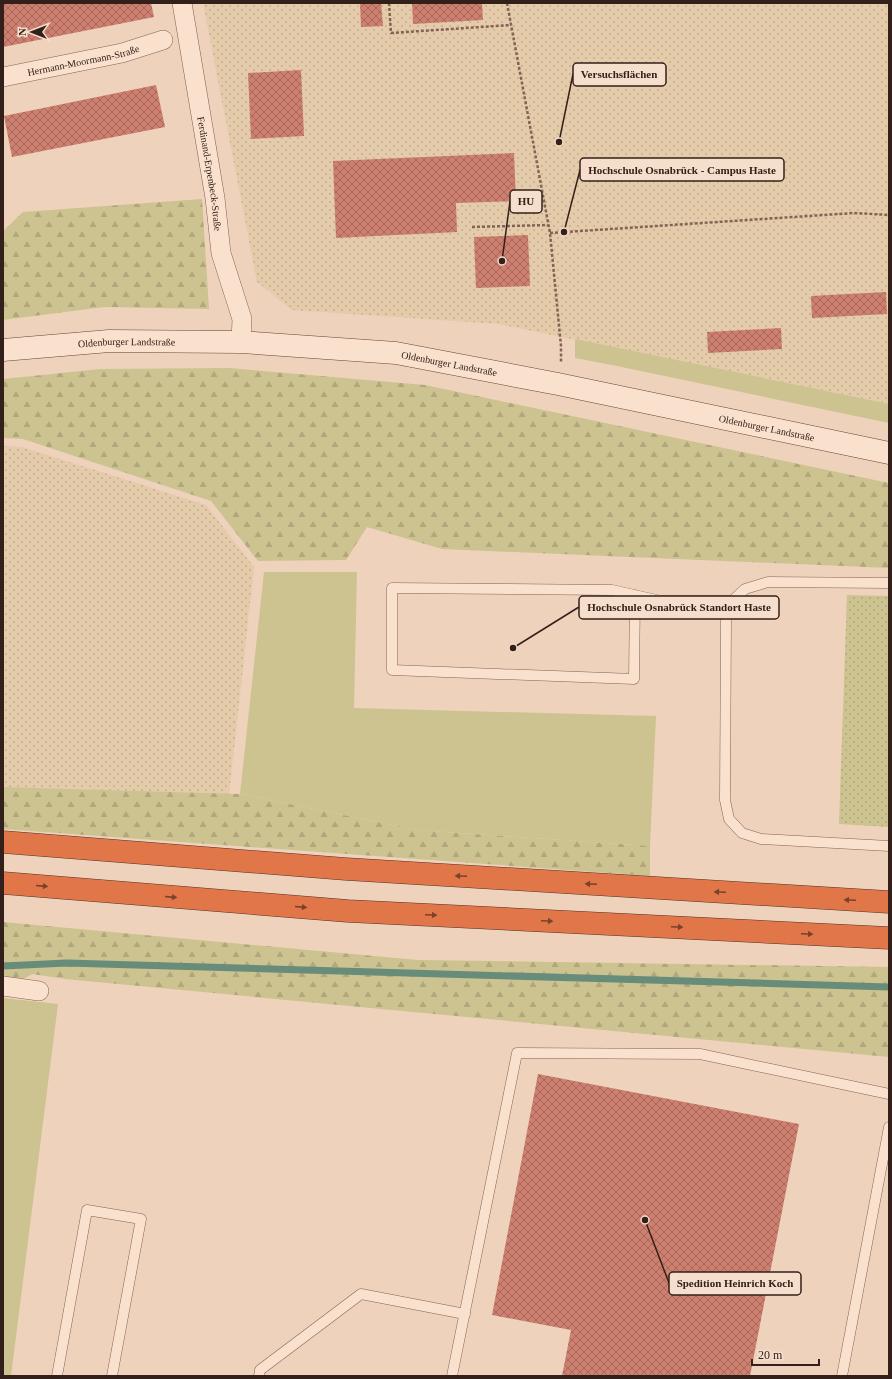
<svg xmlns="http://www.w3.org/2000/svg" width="892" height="1379" viewBox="0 0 892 1379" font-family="Georgia,serif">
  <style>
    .farmland { fill: url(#farmland-dots) }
    .green { fill: #ccc390 }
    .forest { fill: url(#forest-firs) }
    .garden { fill: url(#garden-dots) }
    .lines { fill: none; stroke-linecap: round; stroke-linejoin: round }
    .stream { stroke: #678c79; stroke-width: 7 }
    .building { fill: url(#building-cross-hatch) }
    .lane-casing { stroke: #856255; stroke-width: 11 }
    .street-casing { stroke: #856255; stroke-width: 20 }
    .secondary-casing { stroke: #674439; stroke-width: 23 }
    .highway-casing { stroke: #52322a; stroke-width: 23 }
    .path { stroke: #856255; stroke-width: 2.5; stroke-dasharray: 3 2; stroke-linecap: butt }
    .lane { stroke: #f9e1ce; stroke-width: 10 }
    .street { stroke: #f9e1ce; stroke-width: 19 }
    .secondary { stroke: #f9e1ce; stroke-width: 22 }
    .highway { stroke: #e17648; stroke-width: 22 }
    .oneway { fill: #79422c }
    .labels { text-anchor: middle; stroke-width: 3.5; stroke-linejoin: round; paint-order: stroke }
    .street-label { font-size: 10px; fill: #34201a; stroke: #f5decb }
    .leader { fill: none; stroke: #34201a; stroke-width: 1.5 }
    .callout-dot { fill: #34201a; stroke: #f5decb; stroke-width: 1.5 }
    .callout { fill: #f5decb; stroke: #34201a; stroke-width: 1.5 }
    .callout-label { font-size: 11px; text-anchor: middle; font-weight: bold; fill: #34201a }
  </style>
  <defs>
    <pattern id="farmland-dots" width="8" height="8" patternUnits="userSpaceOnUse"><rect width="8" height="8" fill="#e4cba9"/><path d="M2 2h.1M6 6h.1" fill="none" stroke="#c4ae91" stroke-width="1.8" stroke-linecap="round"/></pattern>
    <pattern id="forest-firs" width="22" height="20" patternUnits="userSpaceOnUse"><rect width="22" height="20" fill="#ccc390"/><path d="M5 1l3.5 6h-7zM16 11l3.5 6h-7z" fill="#b0a77c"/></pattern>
    <pattern id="garden-dots" width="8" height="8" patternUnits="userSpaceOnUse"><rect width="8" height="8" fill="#ccc390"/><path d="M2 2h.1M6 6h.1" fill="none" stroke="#b0a77c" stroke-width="1.8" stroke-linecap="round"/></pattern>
    <pattern id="building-cross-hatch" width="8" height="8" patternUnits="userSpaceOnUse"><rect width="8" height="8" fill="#cd7f70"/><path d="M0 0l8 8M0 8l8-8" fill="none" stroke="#a7685b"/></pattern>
  </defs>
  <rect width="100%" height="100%" fill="#eed2bb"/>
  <g class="farmland">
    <path d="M203,3H889V404L498,324L292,310L257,282Z"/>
    <path d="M3,446L22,447L206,505L254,567L229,794L3,787Z"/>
  </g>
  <g class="green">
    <path d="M575,339L889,404V423L612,365L575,358Z"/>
    <path d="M264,572H357L354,708L656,716L650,846L417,830L240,794Z"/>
    <path d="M3,998L58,1004L11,1376H3Z"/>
  </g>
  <g class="forest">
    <path d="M202,199L209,309L104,307L3,320V231L23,212Z"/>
    <path d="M229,368L425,385L889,483V568L442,549L367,527L346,560L258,561L211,501L23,439L3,438V379L100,369Z"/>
    <path d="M3,787L240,794L417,830L650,846V876L3,829Z"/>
    <path d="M3,922L418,960L889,967V1057L65,979L32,974L10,987L3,986Z"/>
  </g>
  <path class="garden" d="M847,595L889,596V827L839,824Z"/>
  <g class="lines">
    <path class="stream" d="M3,966L67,963L889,987"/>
  </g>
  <g class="building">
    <path d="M3,3H151L154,17L3,47Z"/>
    <path d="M360,3H381L383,26L361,27Z"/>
    <path d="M412,3H482L483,20L413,24Z"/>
    <path d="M301,70L304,136L251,139L248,73Z"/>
    <path d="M156,85L165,127L12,157L4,116Z"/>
    <path d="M514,153L516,201L456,203L457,232L336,238L333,161Z"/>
    <path d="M528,235L530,286L476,288L474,237Z"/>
    <path d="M886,292L887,314L812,318L811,296Z"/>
    <path d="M781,328L782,349L708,353L707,332Z"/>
    <path d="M538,1074L799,1124L750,1376H562L571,1330L492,1315Z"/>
  </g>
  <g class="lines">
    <g class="lane-casing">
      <g id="lane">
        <path d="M635,595L634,679L392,670V588L612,590L661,601H732L745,589L768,582L889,583"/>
        <path d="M732,601L726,618L725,800L729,819L742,833L761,839L889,846"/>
        <path d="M57,1376L87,1210L141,1219L112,1376"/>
        <path d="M259,1376L260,1370L361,1294L465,1314"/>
        <path d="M452,1376L517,1053L700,1054L889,1094"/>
        <path d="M842,1376L889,1127"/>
      </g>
    </g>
    <g class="street-casing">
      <g id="street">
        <path id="s1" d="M182,3L215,198L221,253L242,319L241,342"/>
        <path id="s2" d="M3,77L122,53L163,40"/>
        <path d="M3,986L39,991"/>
      </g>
    </g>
    <g class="secondary-casing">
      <g id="secondary">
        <path id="s3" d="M3,350L109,341L241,342L396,353L558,384L889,453"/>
      </g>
    </g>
    <g class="highway-casing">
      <g id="highway">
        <path d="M3,842L346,869L889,902"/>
        <path d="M3,883L348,911L889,938"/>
      </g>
    </g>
    <g class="path">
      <path d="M389,3L391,33L511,25"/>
      <path d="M507,3L550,233L561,346V362"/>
      <path d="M472,227L548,225"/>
      <path d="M550,233L854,213L889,215"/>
    </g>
    <use href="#lane" class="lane"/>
    <use href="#street" class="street"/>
    <use href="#secondary" class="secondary"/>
    <use href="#highway" class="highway"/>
  </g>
  <defs><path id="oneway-solid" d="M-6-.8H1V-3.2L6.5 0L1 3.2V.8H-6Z"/></defs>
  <g class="oneway">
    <use href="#oneway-solid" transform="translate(461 876) rotate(-177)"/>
    <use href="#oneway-solid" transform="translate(591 884) rotate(-177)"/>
    <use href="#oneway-solid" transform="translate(42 886) rotate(5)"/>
    <use href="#oneway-solid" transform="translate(720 892) rotate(-177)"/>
    <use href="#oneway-solid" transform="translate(171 897) rotate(5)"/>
    <use href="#oneway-solid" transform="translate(850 900) rotate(-177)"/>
    <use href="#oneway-solid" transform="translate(301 907) rotate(5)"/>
    <use href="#oneway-solid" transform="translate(431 915) rotate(3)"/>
    <use href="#oneway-solid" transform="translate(547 921) rotate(3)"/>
    <use href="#oneway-solid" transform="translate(677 927) rotate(3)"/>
    <use href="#oneway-solid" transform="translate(807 934) rotate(3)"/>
  </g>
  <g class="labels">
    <g class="street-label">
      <text dy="4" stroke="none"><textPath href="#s2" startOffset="82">Hermann-Moormann-Straße</textPath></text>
      <text dy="4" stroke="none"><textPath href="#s1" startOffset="173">Ferdinand-Erpenbeck-Straße</textPath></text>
      <text dy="4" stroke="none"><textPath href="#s3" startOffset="124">Oldenburger Landstraße</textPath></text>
      <text dy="4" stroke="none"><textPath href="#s3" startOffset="448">Oldenburger Landstraße</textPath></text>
      <text dy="4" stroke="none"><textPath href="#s3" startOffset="772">Oldenburger Landstraße</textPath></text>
    </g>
  </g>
  <path class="leader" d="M559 142L573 74M564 232L580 170M502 261L510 201M513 648L579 607M645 1220L669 1283"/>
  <g class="callout-dot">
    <circle cx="559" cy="142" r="4"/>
    <circle cx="564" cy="232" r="4"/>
    <circle cx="502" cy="261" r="4"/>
    <circle cx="513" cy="648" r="4"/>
    <circle cx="645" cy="1220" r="4"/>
  </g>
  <g class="callout">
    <rect x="573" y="63" width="93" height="23" rx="4"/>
    <rect x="580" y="158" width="204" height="23" rx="4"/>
    <rect x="510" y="190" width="32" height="23" rx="4"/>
    <rect x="579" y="596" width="200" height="23" rx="4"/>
    <rect x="669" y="1272" width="132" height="23" rx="4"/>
  </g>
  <g class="callout-label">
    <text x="619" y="78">Versuchsflächen</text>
    <text x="682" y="174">Hochschule Osnabrück - Campus Haste</text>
    <text x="526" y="205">HU</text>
    <text x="679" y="611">Hochschule Osnabrück Standort Haste</text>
    <text x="735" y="1287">Spedition Heinrich Koch</text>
  </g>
  <rect width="892" height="1379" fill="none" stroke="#34201a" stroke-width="8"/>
  <g transform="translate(32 32) rotate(270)" stroke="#f5decb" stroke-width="3" paint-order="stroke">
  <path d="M0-3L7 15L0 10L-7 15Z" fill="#34201a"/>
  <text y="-6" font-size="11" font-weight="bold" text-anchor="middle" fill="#34201a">N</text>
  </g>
  <path d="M752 1359v6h67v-6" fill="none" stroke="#34201a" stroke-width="2"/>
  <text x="758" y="1359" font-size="12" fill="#34201a" stroke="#f5decb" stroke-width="3" paint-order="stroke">20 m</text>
</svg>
